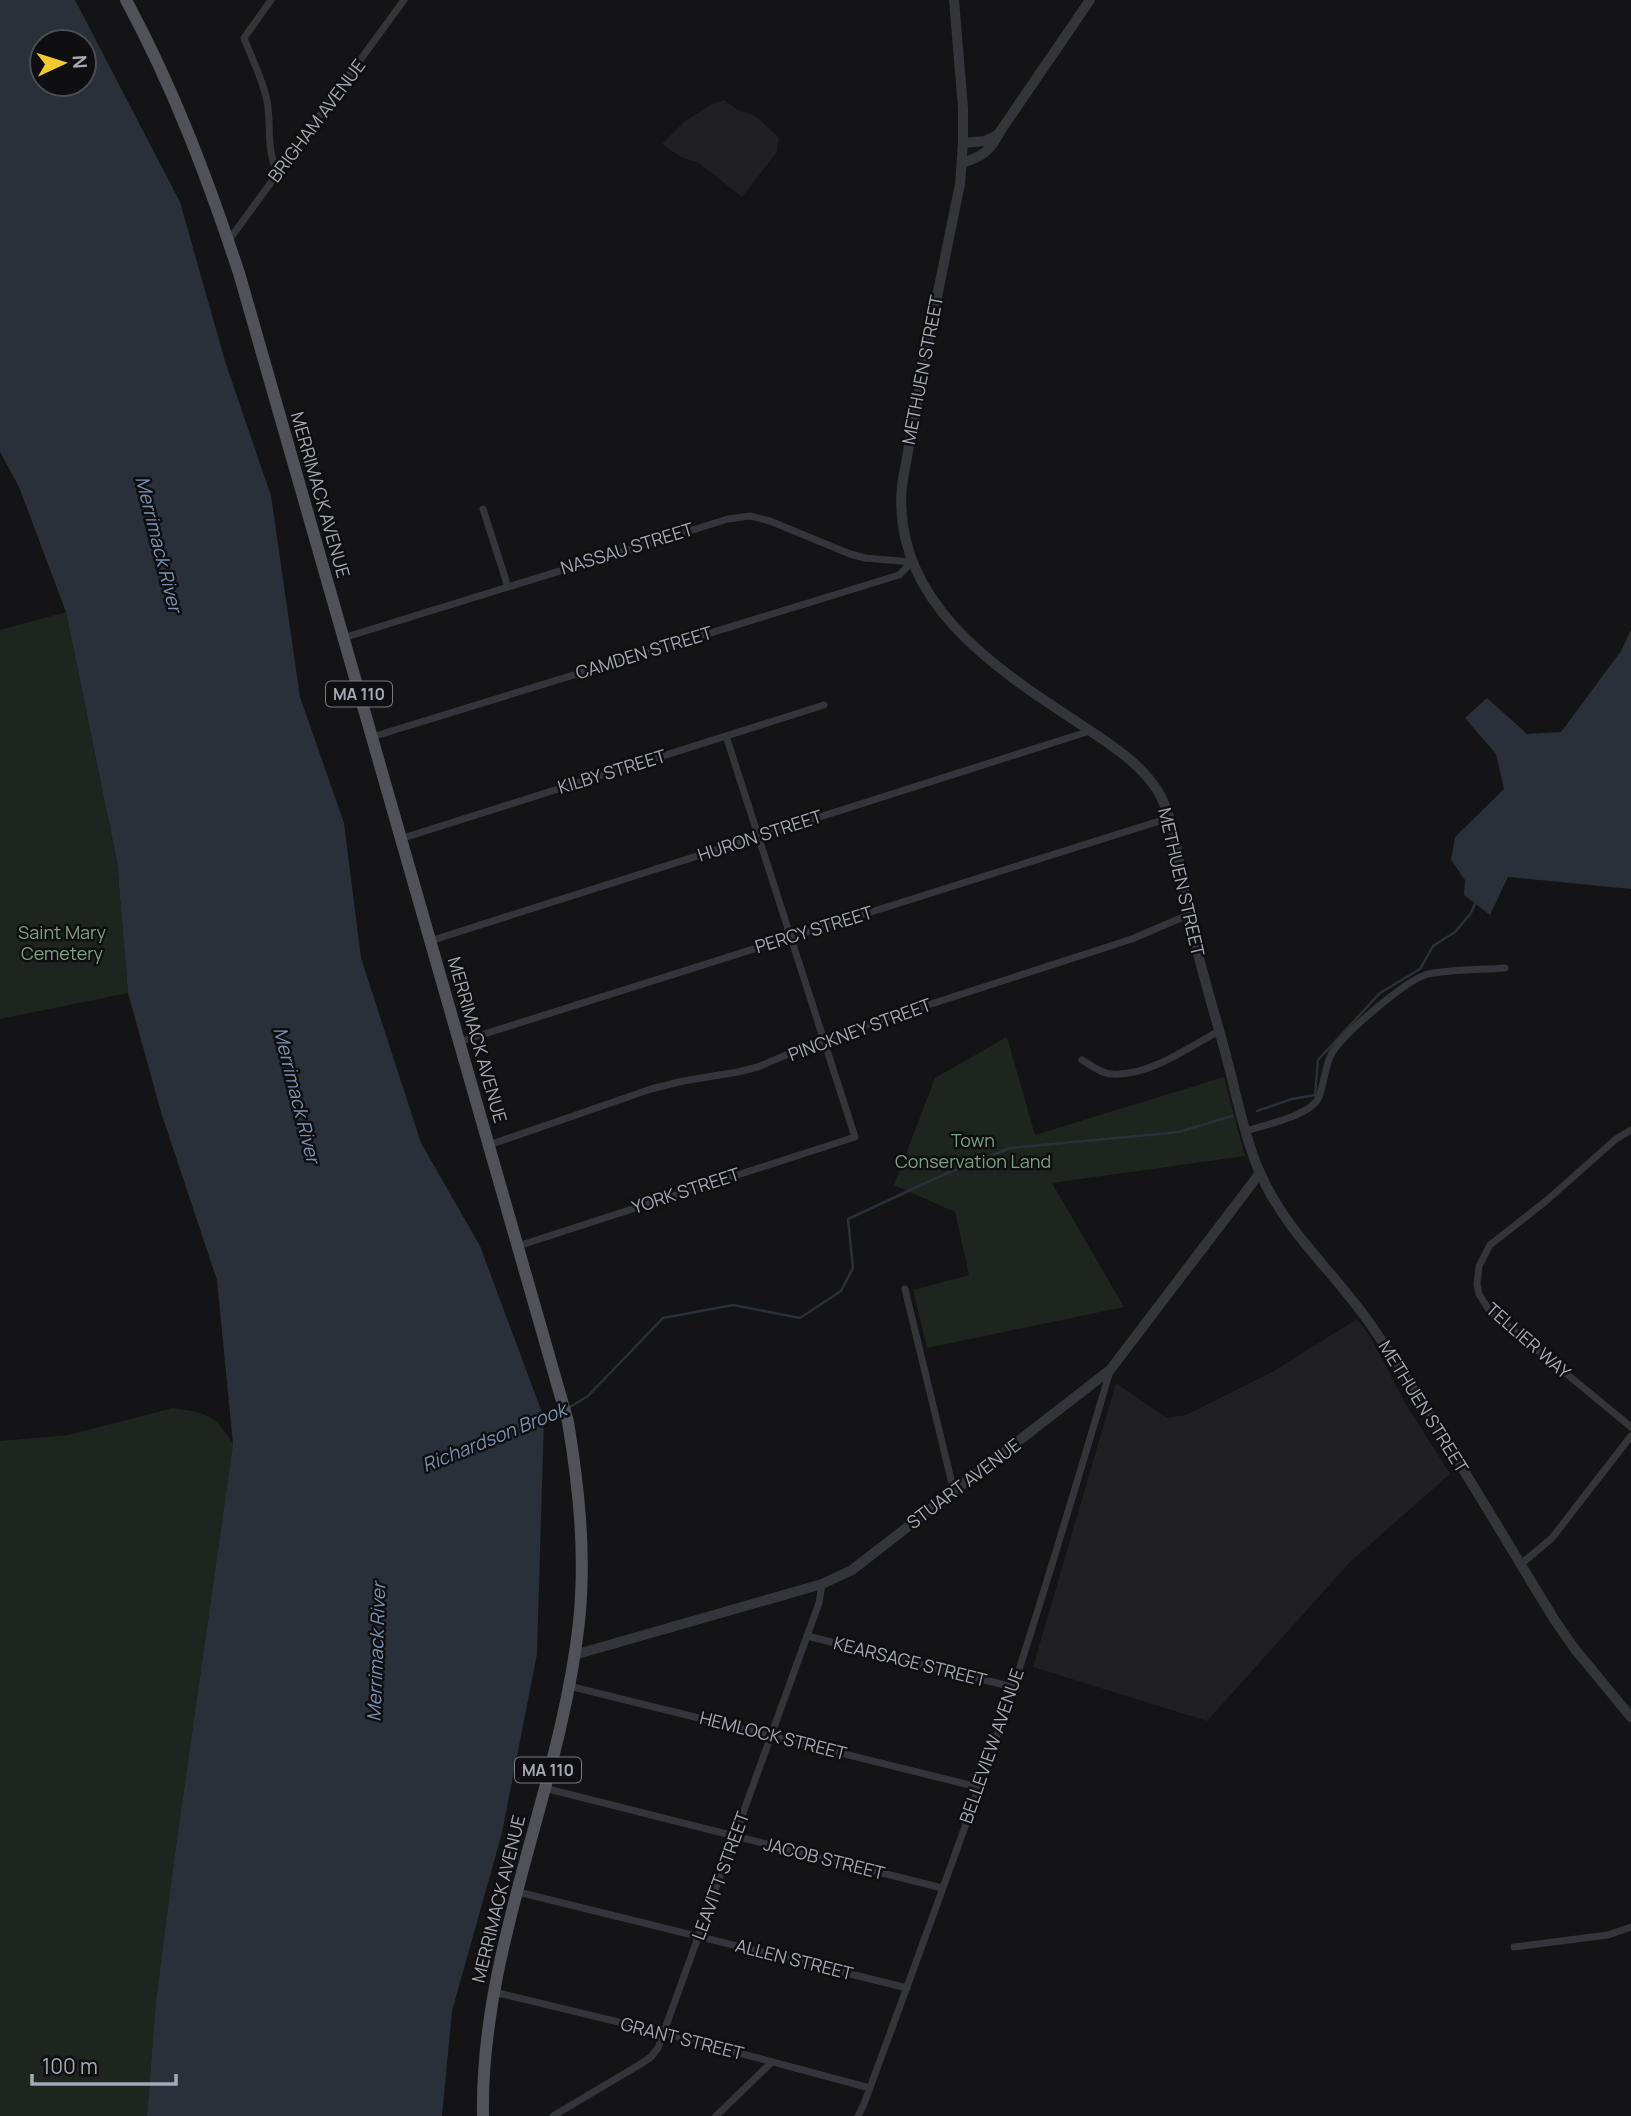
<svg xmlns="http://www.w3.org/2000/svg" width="1631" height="2116" viewBox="0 0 1631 2116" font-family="Manrope,sans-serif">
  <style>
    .built { fill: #201f22 }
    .green { fill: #1e251f }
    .water { fill: #2a3039; fill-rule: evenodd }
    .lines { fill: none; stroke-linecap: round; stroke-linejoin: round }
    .stream { stroke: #2a3039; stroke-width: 2.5 }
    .minor { stroke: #34353a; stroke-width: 7 }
    .tertiary { stroke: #34353a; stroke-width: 10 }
    .primary { stroke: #505159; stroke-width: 12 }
    .labels { text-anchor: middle; stroke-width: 5; stroke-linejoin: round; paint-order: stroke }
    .shield { fill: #0f0e10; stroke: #787a84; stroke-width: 2 }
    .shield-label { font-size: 16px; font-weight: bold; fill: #a5a8b5 }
    .street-label { font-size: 18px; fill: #a5a8b5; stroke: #0f0e10 }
    .park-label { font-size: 18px; fill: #7ca183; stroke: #0f0e10 }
    .water-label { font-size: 19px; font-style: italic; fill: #7c91b1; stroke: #0f0e10 }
  </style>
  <rect width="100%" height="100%" fill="#141315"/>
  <g class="built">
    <path d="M724,100L738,110L749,113L759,119L779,138L777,152L742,197L699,163L681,157L662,144L685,121L714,103Z"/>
    <path d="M1357,1319L1371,1338L1404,1401L1450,1474L1350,1562L1207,1721L1033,1667L1116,1383L1167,1418L1186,1415L1272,1372Z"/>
  </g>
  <g class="green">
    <path d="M66,612L117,863L128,993L0,1019V630Z"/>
    <path d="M1007,1037L1035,1135L1224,1077L1245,1156L1052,1183L1124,1307L927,1348L913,1290L969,1275L955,1212L894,1185L935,1078Z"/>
    <path d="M173,1408C206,1413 215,1414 233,1444L175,1853L156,2000L147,2116H0V1441L68,1435Z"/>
  </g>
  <g class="water">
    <path d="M0,0H75L180,202L225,361L271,496L300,697L344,823L361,958L421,1143L480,1246L544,1418L537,1654L502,1833L452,2011L442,2116H147L156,2000L175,1853L233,1444L217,1280L161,1112L128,993L117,862L66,612L19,487L0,452ZM42,42H84V84H42Z"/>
    <path d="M1631,630V889L1508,877L1490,915L1464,895L1465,880L1451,860L1455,837L1504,789L1496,754L1465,718L1487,698L1527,734L1561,732L1621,651Z"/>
  </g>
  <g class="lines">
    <g class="stream">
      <path d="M1257,1111L1292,1099L1315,1095L1318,1060L1380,993L1420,969L1433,946L1455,932L1471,913L1476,901"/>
      <path d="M570,1407L588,1396L663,1318L733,1305L800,1318L841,1291L853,1268L848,1219L943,1175L1010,1148L1179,1132L1232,1116"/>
      <path d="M542,1421L561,1412"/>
    </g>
    <g class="minor">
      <path d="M271,0L244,38C252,59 263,80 267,101C272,127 265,148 278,173"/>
      <path d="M229,240L404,0"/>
      <path d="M483,509L508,587"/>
      <path d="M343,638L728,519L750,516L770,521L850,554L865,558L912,562"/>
      <path d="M372,737L899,575L912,562"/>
      <path d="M400,839L824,705"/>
      <path d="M430,941L1090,731"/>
      <path d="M459,1042L1169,818"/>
      <path d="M1082,1060C1091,1065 1101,1074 1112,1074C1148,1077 1189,1047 1219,1031"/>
      <path d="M1631,1130L1616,1139L1546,1201L1490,1245L1479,1266L1477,1284L1479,1294L1489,1310L1631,1427"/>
      <path d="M1246,1131C1265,1125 1302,1117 1315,1103C1324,1094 1323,1068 1332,1053C1344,1033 1403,983 1425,975C1446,969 1482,970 1505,968"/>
      <path d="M489,1145L651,1089L683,1081L738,1072L758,1067L823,1039L1132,939L1188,915"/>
      <path d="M518,1246L855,1137L726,736"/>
      <path d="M905,1289L954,1492"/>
      <path d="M1520,1565L1552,1538L1631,1436"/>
      <path d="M807,1636L1013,1687"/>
      <path d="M569,1686L978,1787"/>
      <path d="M544,1788L942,1888"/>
      <path d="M518,1892L907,1988"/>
      <path d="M1514,1947L1608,1935L1631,1927"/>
      <path d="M494,1992L664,2033L870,2088"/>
      <path d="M553,2116L639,2065L651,2057L658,2048L819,1603L822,1584"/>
      <path d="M716,2116L772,2062"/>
      <path d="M858,2116L864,2104C915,1965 967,1826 1014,1685C1048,1581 1079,1476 1110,1371"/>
    </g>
    <g class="tertiary">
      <path d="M954,0L963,108V143L960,184L928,341L902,485C891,600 993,667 1077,722C1106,742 1140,761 1159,793C1178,828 1180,878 1189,917C1199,962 1212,1005 1224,1048C1235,1087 1242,1129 1257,1166C1285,1234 1336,1272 1375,1331C1438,1424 1495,1523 1554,1619L1574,1648L1631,1717"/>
      <path d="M963,143L985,141L999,134"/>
      <path d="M962,163C981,157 991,151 999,133L1090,0"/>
      <path d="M574,1655L822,1584L852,1570L1110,1370L1260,1173"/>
    </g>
    <path class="primary" d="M126,0C174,89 207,177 239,273L568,1422C579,1488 586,1555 579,1622C561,1788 480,1948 483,2116"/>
  </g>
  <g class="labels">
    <g class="shield">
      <rect x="326" y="681.5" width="66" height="25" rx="5"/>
      <rect x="515" y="1757.5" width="66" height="25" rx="5"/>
    </g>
    <g class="shield-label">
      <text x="359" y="700">MA 110</text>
      <text x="548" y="1776">MA 110</text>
    </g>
    <g class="street-label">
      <text transform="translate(317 121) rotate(-53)" y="6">BRIGHAM AVENUE</text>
      <text transform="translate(923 370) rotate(-79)" y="6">METHUEN STREET</text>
      <text transform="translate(320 495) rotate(74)" y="6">MERRIMACK AVENUE</text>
      <text transform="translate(627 549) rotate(-17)" y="6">NASSAU STREET</text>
      <text transform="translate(644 653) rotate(-17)" y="6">CAMDEN STREET</text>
      <text transform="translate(612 772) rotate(-17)" y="6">KILBY STREET</text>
      <text transform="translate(760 836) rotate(-18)" y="6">HURON STREET</text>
      <text transform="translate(1181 882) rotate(77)" y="6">METHUEN STREET</text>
      <text transform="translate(814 930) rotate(-17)" y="6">PERCY STREET</text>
      <text transform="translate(860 1030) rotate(-20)" y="6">PINCKNEY STREET</text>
      <text transform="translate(477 1040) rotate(74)" y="6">MERRIMACK AVENUE</text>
      <text transform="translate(686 1191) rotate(-18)" y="6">YORK STREET</text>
      <text transform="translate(1528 1341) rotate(41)" y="6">TELLIER WAY</text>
      <text transform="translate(1423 1407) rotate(58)" y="6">METHUEN STREET</text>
      <text transform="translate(964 1484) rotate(-37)" y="6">STUART AVENUE</text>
      <text transform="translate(910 1662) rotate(14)" y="6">KEARSAGE STREET</text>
      <text transform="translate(773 1736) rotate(14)" y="6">HEMLOCK STREET</text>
      <text transform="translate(992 1746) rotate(-71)" y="6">BELLEVIEW AVENUE</text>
      <text transform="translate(824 1859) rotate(14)" y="6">JACOB STREET</text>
      <text transform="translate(721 1876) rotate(-70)" y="6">LEAVITT STREET</text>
      <text transform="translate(499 1899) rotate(-76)" y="6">MERRIMACK AVENUE</text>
      <text transform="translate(794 1960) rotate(14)" y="6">ALLEN STREET</text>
      <text transform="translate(682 2039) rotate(14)" y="6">GRANT STREET</text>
    </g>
    <g class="park-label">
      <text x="62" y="939">Saint Mary<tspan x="62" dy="21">Cemetery</tspan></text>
      <text x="973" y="1147">Town<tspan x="973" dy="21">Conservation Land</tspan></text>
    </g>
    <g class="water-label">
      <text transform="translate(159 544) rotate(76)" y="7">Merrimack River</text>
      <text transform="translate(297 1095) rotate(76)" y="7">Merrimack River</text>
      <text transform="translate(494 1437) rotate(-22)" y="7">Richardson Brook</text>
      <text transform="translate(376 1652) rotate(-88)" y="7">Merrimack River</text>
    </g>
  </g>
  <g transform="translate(63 63) rotate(86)"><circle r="33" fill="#0f0e10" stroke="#4b4c52" stroke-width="2"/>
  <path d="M0-5L12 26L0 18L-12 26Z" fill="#f1ca2f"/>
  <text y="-10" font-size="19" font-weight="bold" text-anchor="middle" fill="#a5a8b5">N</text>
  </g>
  <path d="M32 2074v10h144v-10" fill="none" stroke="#a5a8b5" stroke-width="3.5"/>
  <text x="42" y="2074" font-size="21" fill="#a5a8b5" stroke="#0f0e10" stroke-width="5" paint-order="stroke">100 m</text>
</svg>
